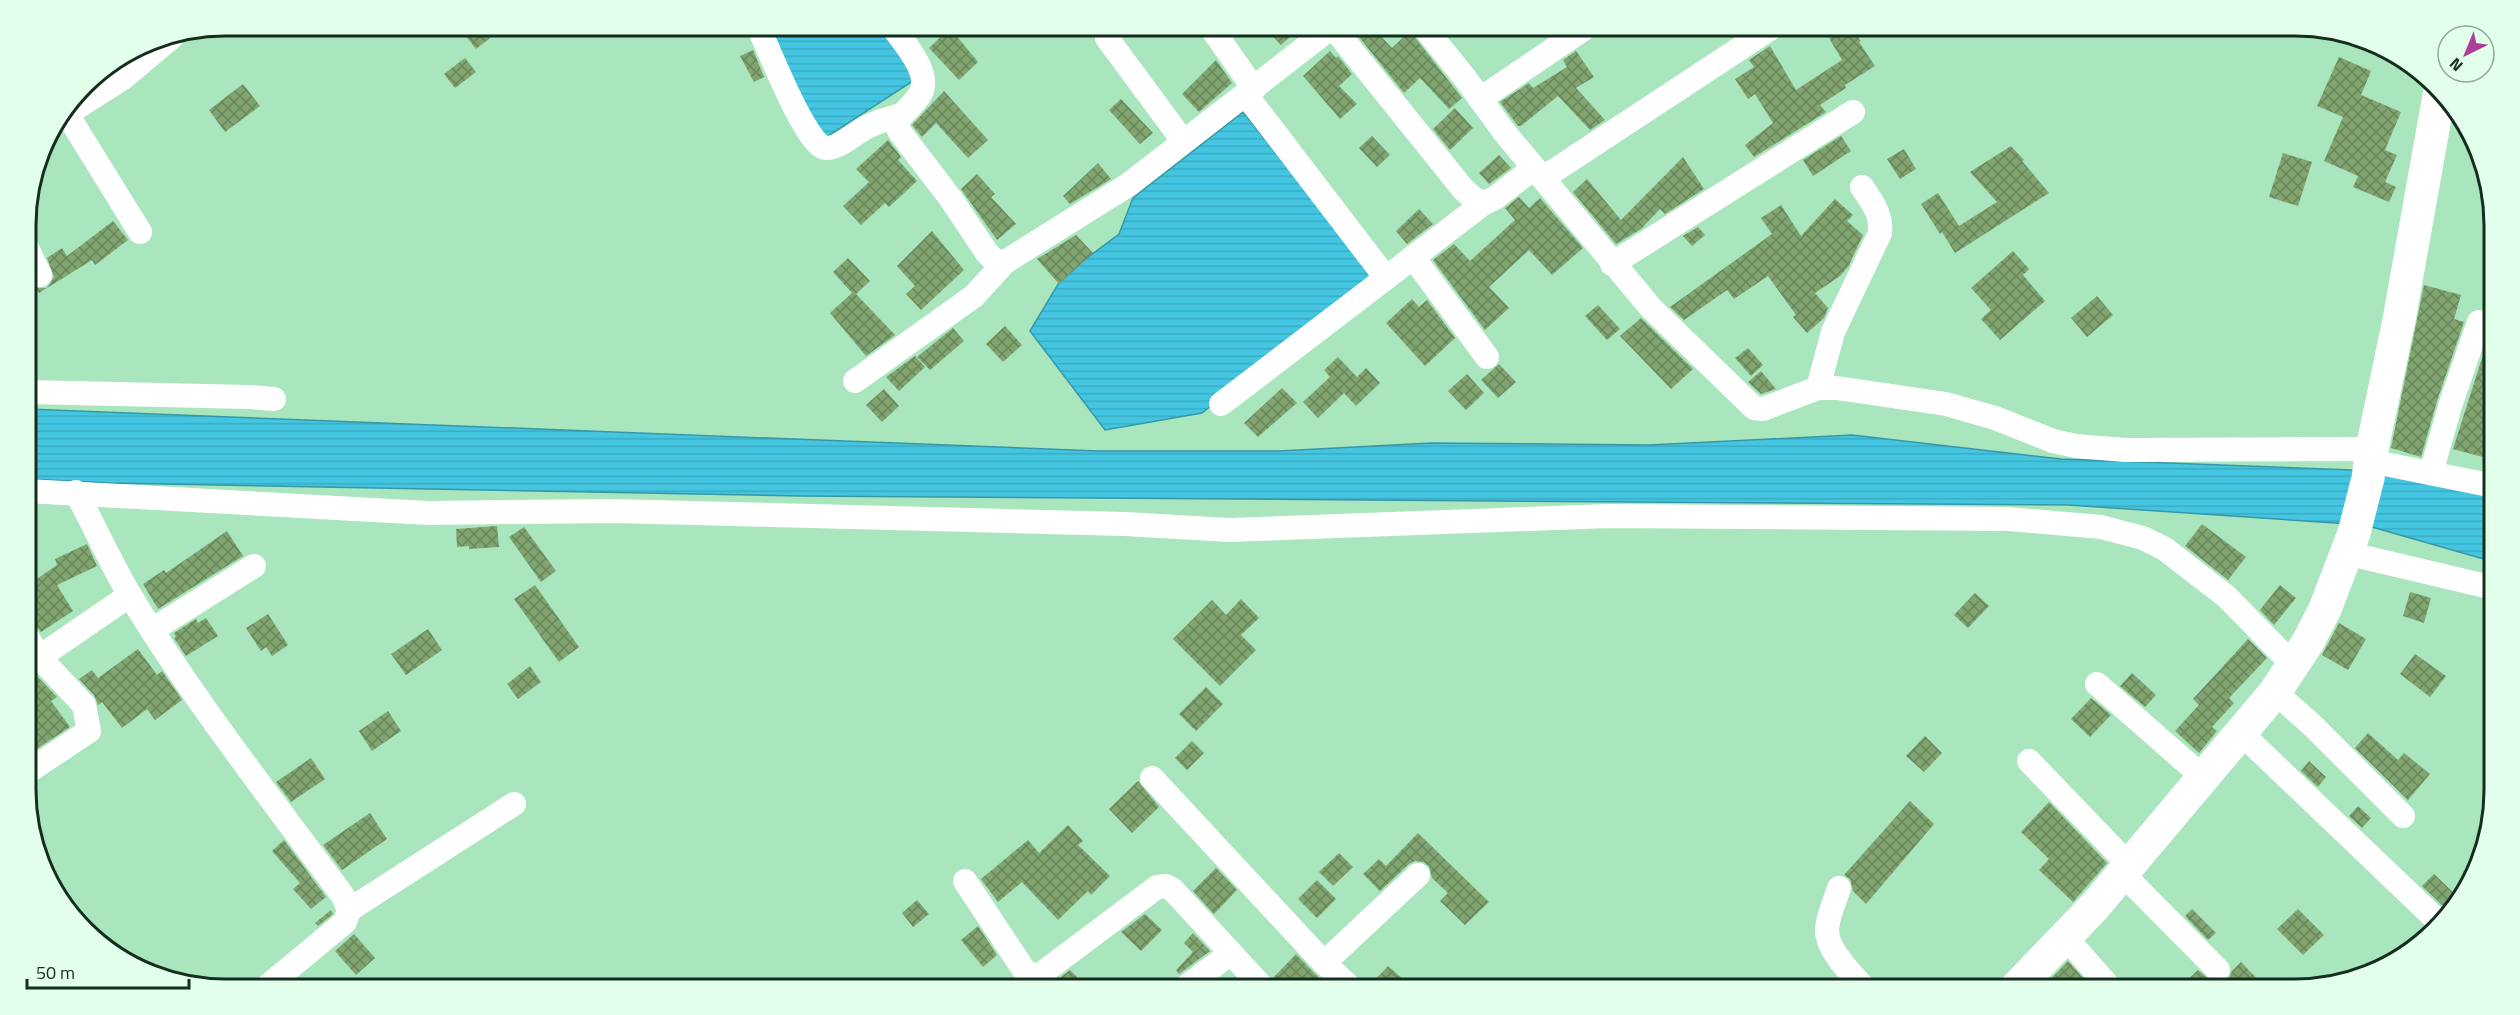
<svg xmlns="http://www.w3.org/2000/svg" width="2520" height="1015" viewBox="0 0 2520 1015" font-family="'Titillium Web',sans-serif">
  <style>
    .water { fill: url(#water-rules); stroke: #3698a7; stroke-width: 1.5 }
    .building { fill: url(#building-cross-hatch) }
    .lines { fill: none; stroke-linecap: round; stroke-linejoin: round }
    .street { stroke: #fff; stroke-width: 24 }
    .secondary { stroke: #fff; stroke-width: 33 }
    .rim { fill: none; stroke: #152d1e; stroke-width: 3 }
  </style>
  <defs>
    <pattern id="water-rules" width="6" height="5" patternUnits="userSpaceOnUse" patternTransform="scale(1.5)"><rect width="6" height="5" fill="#44c6e2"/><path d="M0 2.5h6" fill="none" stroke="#3baac1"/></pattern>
    <pattern id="building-cross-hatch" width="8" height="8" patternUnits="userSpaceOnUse" patternTransform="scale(1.5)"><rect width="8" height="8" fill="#81a470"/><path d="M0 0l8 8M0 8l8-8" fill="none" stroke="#68865b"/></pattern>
  </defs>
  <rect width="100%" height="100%" fill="#a9e6be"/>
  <g class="water">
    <path d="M762,26H881L916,79L822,140Z"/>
    <path d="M1243,112L1375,276L1202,413L1105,430L1030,331L1063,276L1119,234L1133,198Z"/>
    <path d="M27,409L1098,451H1279L1431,443L1649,445L1852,435L2061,459L2406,472L2494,496V562L2365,525L2068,505L799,496L110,483L27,479Z"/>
  </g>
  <g class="building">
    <path d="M458,26H481L490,38L476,49Z"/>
    <path d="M1263,26H1302L1281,45Z"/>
    <path d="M1371,26L1392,48L1410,31L1462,98L1449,109L1420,78L1404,93L1359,37Z"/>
    <path d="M1727,26H1749L1733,36Z"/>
    <path d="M1849,26L1861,41L1859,42L1875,66L1845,85L1846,88L1820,105L1826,112L1754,157L1745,145L1773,123L1755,94L1748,99L1735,79L1754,67L1749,60L1770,46L1796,90L1842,60L1829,38Z"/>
    <path d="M950,28L978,62L959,80L929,48Z"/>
    <path d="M753,50L764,77L754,82L740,56Z"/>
    <path d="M1330,51L1336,58L1338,56L1352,74L1339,86L1357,104L1340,119L1303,76Z"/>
    <path d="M1576,51L1594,77L1576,88L1605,120L1590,130L1558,96L1521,126H1518L1500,102L1529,83L1533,88L1567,67L1563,60Z"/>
    <path d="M2339,57L2371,71L2361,95L2401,112L2385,150L2397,155L2385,182L2396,187L2389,202L2353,187L2358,176L2324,161L2343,117L2317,106Z"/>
    <path d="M465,58L476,72L455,88L444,74Z"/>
    <path d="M1216,60L1232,83L1199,112L1182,94Z"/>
    <path d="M243,84L260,106L225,132L209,110Z"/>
    <path d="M944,91L988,140L968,158L936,123L922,137L912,125Z"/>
    <path d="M1121,99L1153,133L1140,144L1109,110Z"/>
    <path d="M1455,108L1473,128L1450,150L1433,129Z"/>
    <path d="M1372,136L1390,155L1377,167L1359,148Z"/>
    <path d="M1841,136L1851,151L1813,176L1803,160Z"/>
    <path d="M888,140L901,157L898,160L917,181L889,207L885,203L861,225L843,206L869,182L856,169Z"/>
    <path d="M2011,146L2024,160L2022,161L2049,193L1955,253L1942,232L1940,234L1921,204L1938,193L1959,226L1997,202L1970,172Z"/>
    <path d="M1904,149L1916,169L1900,179L1887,159Z"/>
    <path d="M2283,153L2312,162L2298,206L2269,197Z"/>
    <path d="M1499,155L1511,168L1489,184L1479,173Z"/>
    <path d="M1683,157L1704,189L1665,214L1660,209L1641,229L1616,244L1573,192L1587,179L1621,220Z"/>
    <path d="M1098,163L1111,179L1070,204L1063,196Z"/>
    <path d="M977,174L995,194L991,197L1016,224L997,240L961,189Z"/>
    <path d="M1519,197L1529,208L1540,198L1583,248L1552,275L1529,250L1489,287L1509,308L1485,330L1433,260L1454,244L1470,261L1515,220L1505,208Z"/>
    <path d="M1835,199L1853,215L1847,221L1863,235L1848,267L1840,276L1815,293L1828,308L1824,318L1807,333L1793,317L1796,315L1768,276L1734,299L1727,290L1684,320L1670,307L1772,234L1761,218L1781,205L1801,236Z"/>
    <path d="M1419,209L1433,224L1407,244L1396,231Z"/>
    <path d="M113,221L128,240L95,265L92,260L39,293L36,288H47L54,277L47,258L62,248L67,256Z"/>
    <path d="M1698,227L1705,235L1692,246L1683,236Z"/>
    <path d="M932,231L964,270L921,310L906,294L915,286L897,266Z"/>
    <path d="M1076,235L1093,253L1059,284L1037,259Z"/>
    <path d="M2013,251L2029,269L2023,275L2045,301L2000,340L1981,319L1991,310L1971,288Z"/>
    <path d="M848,258L870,281L856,294L895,335L866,356L830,313L852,293L833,272Z"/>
    <path d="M2424,285L2461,295L2454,319L2464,322L2438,398L2421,457L2391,448Z"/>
    <path d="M2097,296L2113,315L2087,337L2071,318Z"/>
    <path d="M1412,299L1419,307L1427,300L1455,338L1425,366L1386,323Z"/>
    <path d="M1598,305L1620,329L1607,340L1585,316Z"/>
    <path d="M1641,318L1693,369L1671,389L1620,336Z"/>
    <path d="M1005,326L1022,345L1003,362L986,344Z"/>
    <path d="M953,328L964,341L930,370L917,357Z"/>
    <path d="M2491,330L2493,419L2483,457L2453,449Z"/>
    <path d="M1748,348L1763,365L1751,376L1735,358Z"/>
    <path d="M915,356L925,367L899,391L886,377Z"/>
    <path d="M1338,357L1357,377L1366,368L1380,383L1356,406L1344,393L1318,418L1303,402L1330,377L1324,370Z"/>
    <path d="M1499,364L1516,382L1498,398L1481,380Z"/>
    <path d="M1761,371L1776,389L1761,394L1748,382Z"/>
    <path d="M1467,374L1484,393L1466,410L1448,391Z"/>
    <path d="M1282,388L1297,403L1258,437L1244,423Z"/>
    <path d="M884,389L899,406L882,422L866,405Z"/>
    <path d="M2202,524L2246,557L2228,580L2185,546Z"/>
    <path d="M497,526L499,547L469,549V546L457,547L456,529Z"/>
    <path d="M524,527L556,571L541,582L509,537Z"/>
    <path d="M227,531L243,556L158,609L143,584L164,570L166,573Z"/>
    <path d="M87,544L97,566L57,585L73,611L41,632L36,626L28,624V585L57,565L55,559Z"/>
    <path d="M535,585L579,647L559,662L514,599Z"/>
    <path d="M2280,585L2296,598L2274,625L2260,610Z"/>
    <path d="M2410,592L2431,598L2424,623L2403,616Z"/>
    <path d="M1975,593L1989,606L1968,628L1954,615Z"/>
    <path d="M1241,599L1259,618L1241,635L1256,650L1220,686L1173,639L1212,600L1226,615Z"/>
    <path d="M268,614L288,645L272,656L266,647L261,651L246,628Z"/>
    <path d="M206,618L218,636L186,656L174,638L176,637L174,633L196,619L198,623Z"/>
    <path d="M2339,623L2366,639L2348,670L2322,655Z"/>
    <path d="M428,629L442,650L406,675L391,654Z"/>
    <path d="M2248,639L2267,658L2229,698L2234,703L2212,727L2217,731L2199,753L2175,731L2199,705L2193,699Z"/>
    <path d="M138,649L157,675L162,671L182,700L155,720L147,709L122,728L102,702L98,705L94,695L79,679L92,670L98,678Z"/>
    <path d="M2415,654L2446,676L2430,697L2400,674Z"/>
    <path d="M530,666L541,682L518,699L507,684Z"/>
    <path d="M2132,673L2156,695L2145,707L2120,686Z"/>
    <path d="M37,676L57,697L51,701L70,727L29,754L28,679Z"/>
    <path d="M1206,687L1223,704L1196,731L1179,714Z"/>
    <path d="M2091,698L2111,715L2090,737L2071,719Z"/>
    <path d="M388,711L401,731L372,751L359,731Z"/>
    <path d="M2368,733L2398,760L2404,753L2430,774L2408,800L2355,748Z"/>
    <path d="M1925,736L1942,753L1924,772L1906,756Z"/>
    <path d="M1192,741L1204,753L1187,770L1175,758Z"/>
    <path d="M311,758L325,779L291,802L276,782Z"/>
    <path d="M2309,761L2326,777L2318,787L2301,771Z"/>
    <path d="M1138,781L1159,807L1132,833L1109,809Z"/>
    <path d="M1910,801L1934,824L1866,904L1853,891L1850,879L1844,875Z"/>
    <path d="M2049,802L2107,863L2073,902L2039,870L2049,859L2021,832Z"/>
    <path d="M2358,806L2371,818L2362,828L2349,816Z"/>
    <path d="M370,813L387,839L342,870L323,845Z"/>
    <path d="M1068,825L1083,841L1078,845L1110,876L1091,895L1088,891L1058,920L1022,882L998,902L981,879L1028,840L1039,853Z"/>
    <path d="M1418,833L1489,902L1465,925L1440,901L1448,893L1432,878L1429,866L1423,862L1415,861L1409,864L1380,891L1363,874L1379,859L1386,866Z"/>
    <path d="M284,840L326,897L311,909L293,889L300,883L272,851Z"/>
    <path d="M1339,853L1353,867L1333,886L1319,872Z"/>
    <path d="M1216,868L1237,890L1214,914L1193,891Z"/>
    <path d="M2434,874L2457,896L2445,908L2422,886Z"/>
    <path d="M1317,880L1336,899L1317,918L1298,899Z"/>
    <path d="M917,900L929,914L913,927L902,913Z"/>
    <path d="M2192,909L2216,933L2208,940L2185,916Z"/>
    <path d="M2298,909L2324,935L2303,955L2277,929Z"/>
    <path d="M331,910L333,914L318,926L315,923Z"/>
    <path d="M1145,914L1162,930L1141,951L1121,932Z"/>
    <path d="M978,926L997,955L983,967L961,940Z"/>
    <path d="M1193,933L1210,951L1179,974L1176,970L1193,952L1184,943Z"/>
    <path d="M354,934L375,958L356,975L335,951Z"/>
    <path d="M1296,954L1314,973L1331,989H1278L1273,978Z"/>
    <path d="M2068,961L2092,988L2041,989Z"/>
    <path d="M2241,962L2267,989H2178L2198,970L2214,984H2222L2228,980L2232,971Z"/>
    <path d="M1388,966L1414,989H1366Z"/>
    <path d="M1070,970L1089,989H1038L1049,986Z"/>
  </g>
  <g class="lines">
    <g class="street">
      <path d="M758,26C767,45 807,148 826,148C841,148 854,133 867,127C878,121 890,118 902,115"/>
      <path d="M892,26C904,43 934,75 919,96C913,105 904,112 897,121L899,131L951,199L987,253L995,261L1005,262L1128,185L1333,26"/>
      <path d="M1210,26L1254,89"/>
      <path d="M1332,26L1463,189L1474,199L1484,203L1495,198L1534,168"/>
      <path d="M1423,26L1465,78L1505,133L1651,308L1754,408L1763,409L1818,388H1837L1946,404L1995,418L2053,441L2076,446L2125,450L2372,449"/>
      <path d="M1107,38L1183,141"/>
      <path d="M1246,95L1386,278"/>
      <path d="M1480,99L1588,26"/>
      <path d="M67,114L140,232"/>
      <path d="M60,118L123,78L173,36"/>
      <path d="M1543,178L1774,26"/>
      <path d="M26,246L40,275"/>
      <path d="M1413,257L1487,357"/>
      <path d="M1612,264L1853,112"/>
      <path d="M855,381L974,296L1005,262"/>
      <path d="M1818,388L1833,332L1880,233C1882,214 1872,202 1862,187"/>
      <path d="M27,392L249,397L274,399"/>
      <path d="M1221,404L1484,203"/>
      <path d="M2370,461L2494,486"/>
      <path d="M2431,473L2451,403L2479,322"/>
      <path d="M27,491L428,513L611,511L1125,524L1229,530L1609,516L2008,519L2101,527L2143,538L2165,549L2227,597L2294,666"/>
      <path d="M76,492C95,527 111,564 131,597C195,702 271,798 343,896L349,910L345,922L264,989"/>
      <path d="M2346,553L2494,588"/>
      <path d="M152,630L254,566"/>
      <path d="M28,638L39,657L84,705L89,731L29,771"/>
      <path d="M28,665L130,595"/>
      <path d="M2097,684L2204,778"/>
      <path d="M2275,692L2313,726L2403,816"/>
      <path d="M2241,733L2441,924"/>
      <path d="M2029,761L2130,866"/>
      <path d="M1152,778L1324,963L1352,989"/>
      <path d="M2123,874L2218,970"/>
      <path d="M965,881L1024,970L1033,976L1041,974L1157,887L1166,886L1173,890L1264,989"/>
      <path d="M1839,888C1835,901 1828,915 1827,929C1826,950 1852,974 1865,989"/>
      <path d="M349,910L514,804"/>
      <path d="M2066,938L2111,989"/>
      <path d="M1324,963L1418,875"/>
      <path d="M1183,989L1231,953"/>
    </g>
    <path class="secondary" d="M2015,989L2095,906L2275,692L2308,642L2325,609L2354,533L2368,478L2372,449L2399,320L2440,90"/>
  </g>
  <path d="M0 0H2520V1015H0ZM225 36H2295A189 189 0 0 1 2484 225V790A189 189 0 0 1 2295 979H225A189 189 0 0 1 36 790V225A189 189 0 0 1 225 36Z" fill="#e1ffea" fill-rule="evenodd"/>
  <path class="rim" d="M225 36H2295A189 189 0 0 1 2484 225V790A189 189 0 0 1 2295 979H225A189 189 0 0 1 36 790V225A189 189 0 0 1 225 36Z"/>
  <g transform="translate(2466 54) rotate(223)"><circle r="28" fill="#e1ffea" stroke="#8fab98" stroke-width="1.5"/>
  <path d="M0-4.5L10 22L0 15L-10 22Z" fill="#ae3d9a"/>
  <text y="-9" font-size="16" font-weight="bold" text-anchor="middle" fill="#152d1e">N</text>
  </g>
  <path d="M27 979v9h162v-9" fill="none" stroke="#152d1e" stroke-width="3"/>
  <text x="36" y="979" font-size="18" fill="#152d1e" stroke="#e1ffea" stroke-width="4.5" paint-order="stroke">50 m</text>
</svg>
